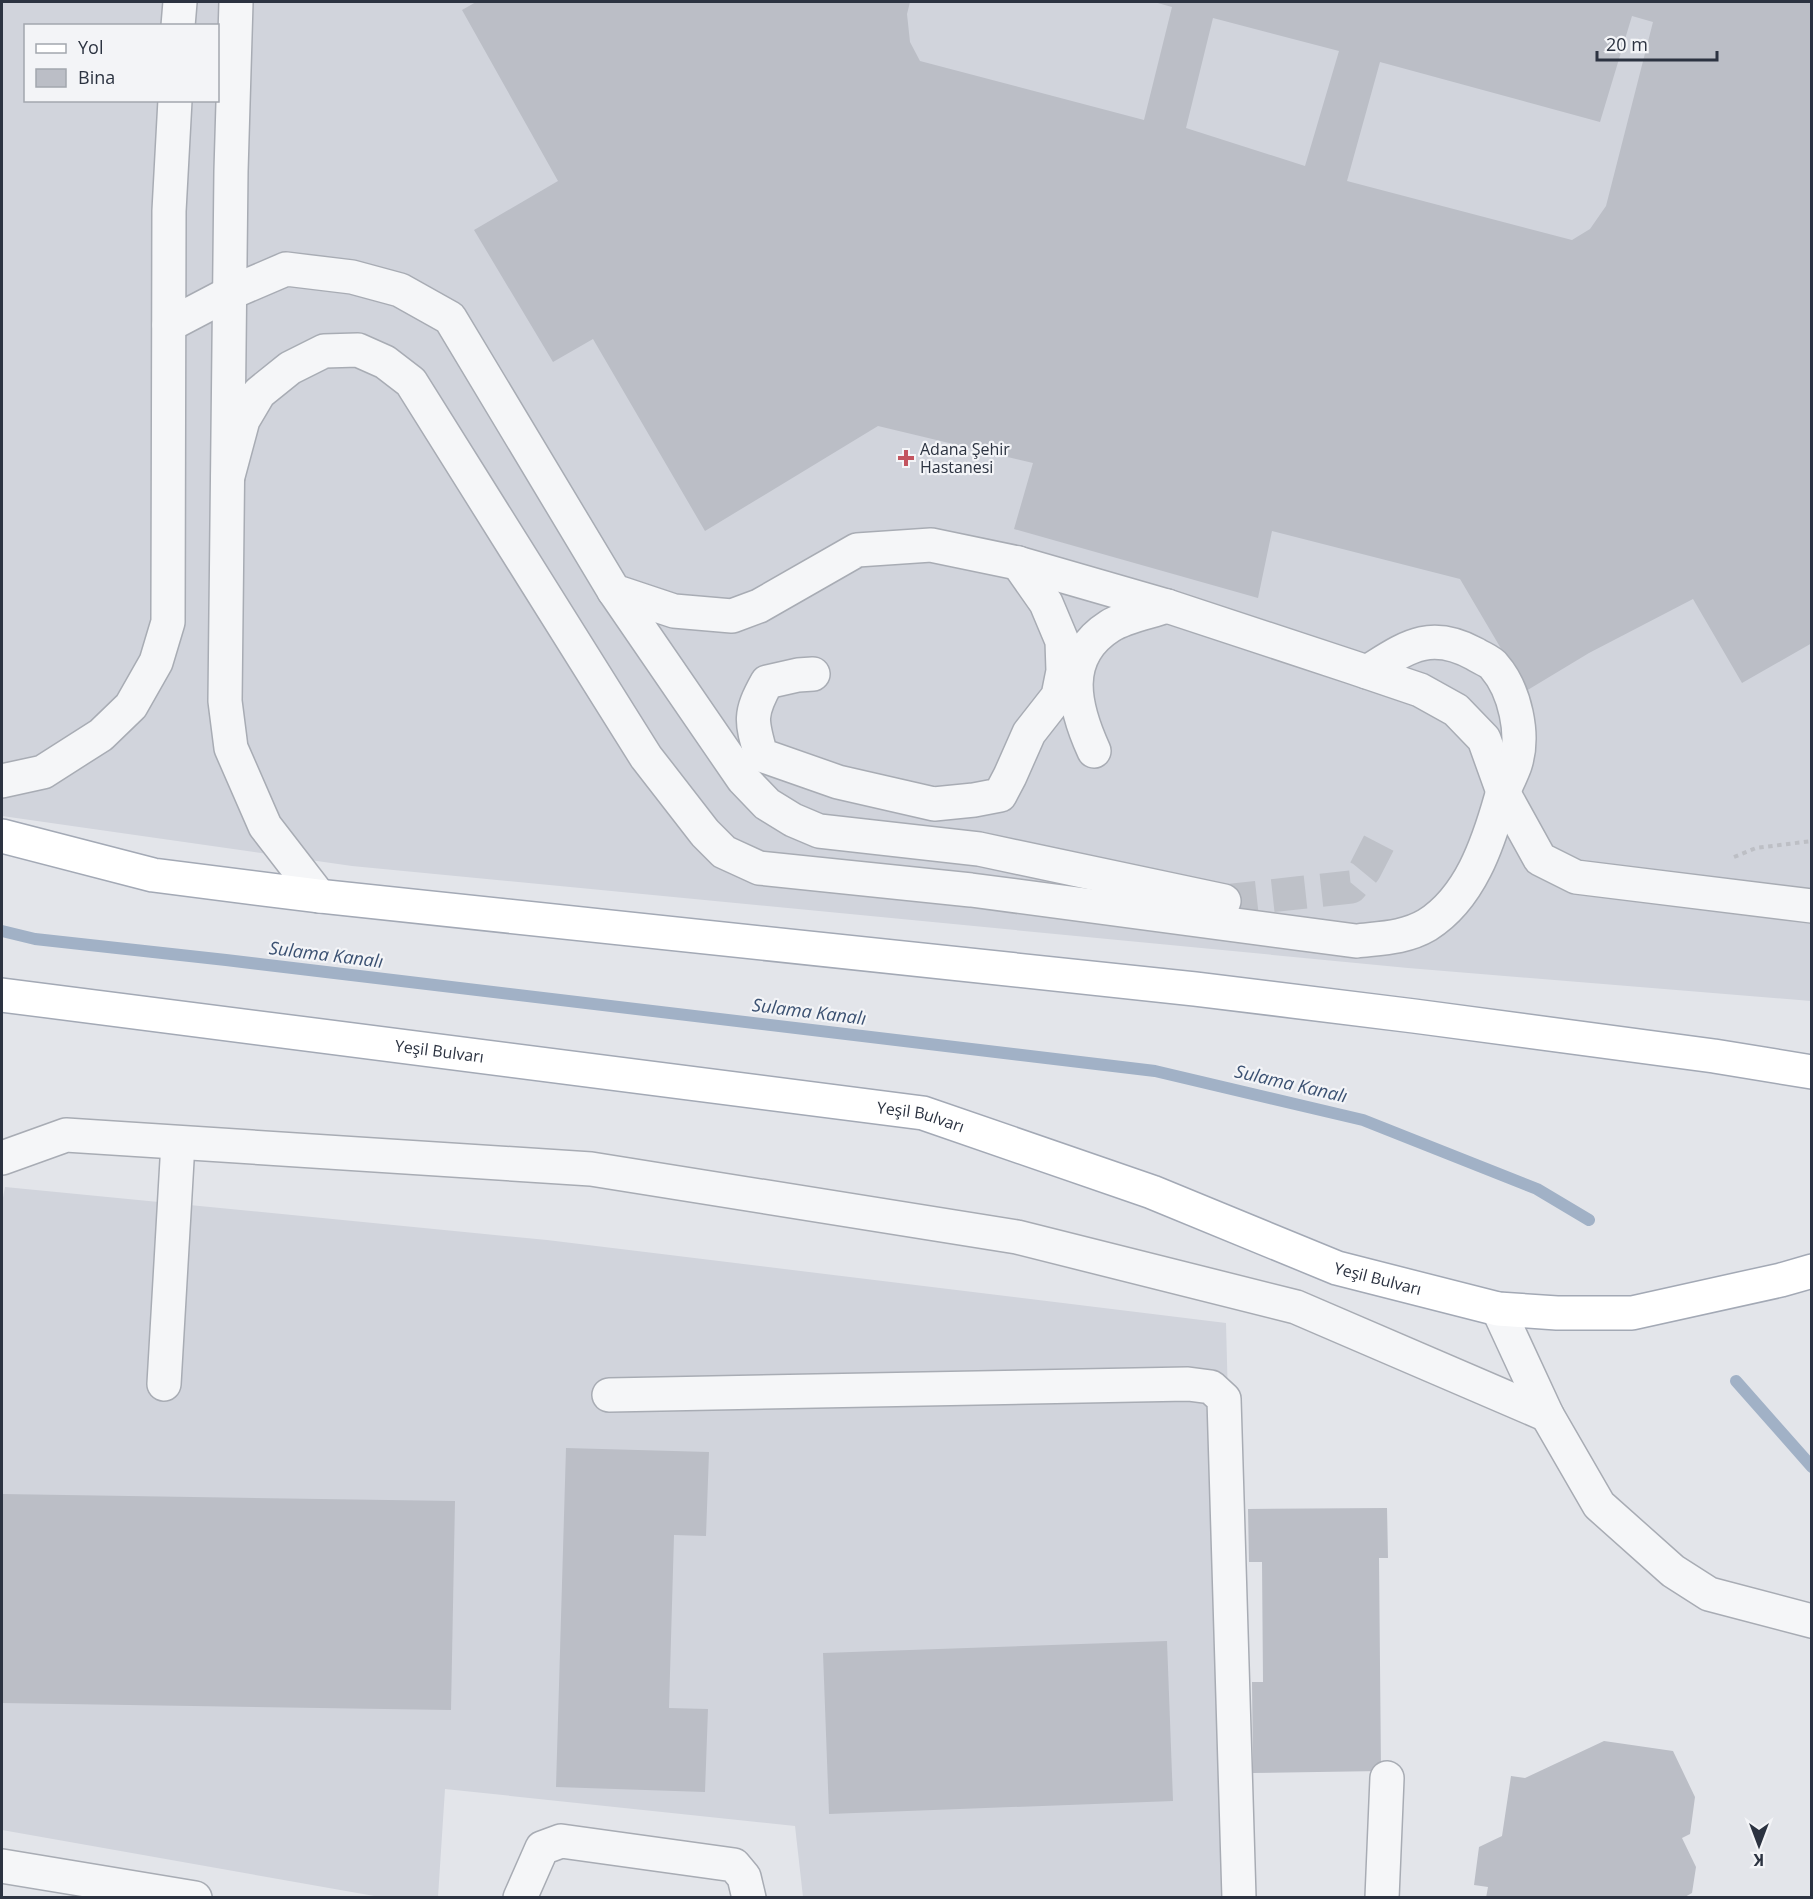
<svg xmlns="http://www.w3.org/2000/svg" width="1813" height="1899" viewBox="0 0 1813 1899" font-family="'Open Sans',sans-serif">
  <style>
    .built { fill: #d1d4dc; fill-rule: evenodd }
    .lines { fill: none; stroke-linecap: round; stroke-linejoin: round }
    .stream { stroke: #a1b1c6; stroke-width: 12 }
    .building { fill: #bbbec6; fill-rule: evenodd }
    .minor-tunnel { stroke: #bec1c8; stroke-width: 33; stroke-dasharray: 33 16; stroke-linecap: butt }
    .minor-casing { stroke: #a8acb4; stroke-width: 36 }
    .major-casing { stroke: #a3a9b5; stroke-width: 36 }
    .path { stroke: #bdbfc5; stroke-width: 4; stroke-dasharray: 4.5 4.5; stroke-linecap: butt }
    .minor { stroke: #f5f6f8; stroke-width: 33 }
    .major { stroke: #fff; stroke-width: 33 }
    .poi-dot { fill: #c3545f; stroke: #f3f4f7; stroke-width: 2 }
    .labels { text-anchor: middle; stroke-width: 4.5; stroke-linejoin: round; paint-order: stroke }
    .poi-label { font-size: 16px; fill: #2c3341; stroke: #f3f4f7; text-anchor: start }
    .street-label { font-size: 16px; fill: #2c3341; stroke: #f3f4f7 }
    .water-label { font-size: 18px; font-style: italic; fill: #3a5071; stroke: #f3f4f7 }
  </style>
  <rect width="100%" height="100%" fill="#e3e5ea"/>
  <g class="built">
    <path d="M2,2H1811V1001L1408,968L352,866L2,816ZM26,26H218V100H26Z"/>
    <path d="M5,1187L547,1240L1226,1323L1241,1897H803L795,1826L445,1789L438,1897H380L2,1830V1203Z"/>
  </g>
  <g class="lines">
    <g class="stream">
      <path d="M2,931L35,939L226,960L1155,1071L1363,1120L1537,1189L1589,1220"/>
      <path d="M1736,1381L1812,1467"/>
    </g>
  </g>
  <g class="building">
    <path d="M476,2H910L907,14L910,42L920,61L1144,120L1172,7L1154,2H1812V643L1742,683L1693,599L1589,653L1526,691L1460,579L1272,531L1258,598L1014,529L1033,463L878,426L705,531L593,339L553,362L474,230L558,181L462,10ZM1632,16L1653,22L1606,206L1590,229L1572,240L1347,181L1380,62L1600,122ZM1213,18L1339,51L1305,166L1186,128Z"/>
    <path d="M566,1448L709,1452L706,1536L674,1535L669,1708L708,1709L705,1792L556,1787Z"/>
    <path d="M2,1494L455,1501L451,1710L2,1703Z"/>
    <path d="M1387,1508L1388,1558H1379L1381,1771L1253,1773L1252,1682H1263L1262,1562H1249L1248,1509Z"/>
    <path d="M1167,1641L1173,1801L829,1814L823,1653Z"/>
    <path d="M1604,1741L1673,1751L1695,1797L1690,1834L1682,1838L1696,1867L1692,1893L1683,1898H1486L1488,1887L1474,1885L1479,1847L1502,1836L1511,1776L1525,1778Z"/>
  </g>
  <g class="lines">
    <path class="minor-tunnel" d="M1224,901L1351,887L1365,870L1386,829"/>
    <g class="minor-casing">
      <g id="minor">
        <path d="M236,2L231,171L225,701L231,748L265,826L319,896"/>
        <path d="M178,26L180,2"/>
        <path d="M169,325L230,293L286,269L352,277L400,290L450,318L614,591L674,611L732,616L759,606L857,550L931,545L1018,563L1167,606L1352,667L1420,690L1456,710L1484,739L1503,792L1540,859L1576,877L1812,906"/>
        <path d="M228,476L243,420L259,393L290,368L324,351L358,350L385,362L411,382L646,757L705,833L724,852L759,868L971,890L1356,941C1381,938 1405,938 1427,925C1470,898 1488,844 1501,798C1505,787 1511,776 1515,765C1525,735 1515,690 1494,666C1490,661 1481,658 1475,654C1429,629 1406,648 1367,672"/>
        <path d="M614,591L743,779L767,804L793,820L819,831L979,849L1224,901"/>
        <path d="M813,674L798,675L767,682C749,714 751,721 761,755L838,782L934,804L974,800L1000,795L1010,776L1029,733L1058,696L1063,671L1062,641L1046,603L1018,563"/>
        <path d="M1094,751C1074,707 1061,657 1110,626C1124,617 1150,612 1167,606"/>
        <path d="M2,781L43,772L101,735L131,706L156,662L168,622L169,211L175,100"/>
        <path d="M2,1158L66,1135L591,1169L1017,1237L1296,1307L1547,1415"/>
        <path d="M1498,1309L1547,1415L1599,1505L1673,1571L1709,1594L1812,1621"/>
        <path d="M164,1384L178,1143"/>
        <path d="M609,1395L1188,1384L1211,1387L1224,1399L1239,1898"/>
        <path d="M2,1866L195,1898"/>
        <path d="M520,1898L542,1848L561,1841L734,1865L744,1877L749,1898"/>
        <path d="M1382,1898L1387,1778"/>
      </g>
    </g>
    <g class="major-casing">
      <g id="major">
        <path d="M2,836L153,875L319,896L1195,989L1414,1016L1714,1056L1812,1072"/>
        <path id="s1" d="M2,995L923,1113L1152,1192L1337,1268L1498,1309L1557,1313H1632L1781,1280L1812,1271"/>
      </g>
    </g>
    <path class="path" d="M1734,857L1756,848L1812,841"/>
    <use href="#minor" class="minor"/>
    <use href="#major" class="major"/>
  </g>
  <path class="poi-dot" d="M903 449h6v6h6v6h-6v6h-6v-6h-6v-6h6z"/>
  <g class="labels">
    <g class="poi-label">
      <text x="920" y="455">Adana Şehir<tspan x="920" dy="18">Hastanesi</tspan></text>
    </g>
    <g class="street-label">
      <text dy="6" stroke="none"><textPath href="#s1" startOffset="441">Yeşil Bulvarı</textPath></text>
      <text dy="6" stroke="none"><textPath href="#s1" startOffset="927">Yeşil Bulvarı</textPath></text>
      <text dy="6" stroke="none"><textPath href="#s1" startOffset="1413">Yeşil Bulvarı</textPath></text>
    </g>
    <g class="water-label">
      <text transform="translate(326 955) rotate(7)" y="6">Sulama Kanalı</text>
      <text transform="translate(809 1012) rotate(7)" y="6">Sulama Kanalı</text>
      <text transform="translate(1291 1084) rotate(13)" y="6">Sulama Kanalı</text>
    </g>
  </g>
  <rect width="1813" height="1899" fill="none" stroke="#2c3341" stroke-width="6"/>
  <rect x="24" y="24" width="195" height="78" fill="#f3f4f7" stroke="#a3a7ae" stroke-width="1.5"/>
  <rect x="36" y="44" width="30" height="9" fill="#ffffff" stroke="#a3a7ae" stroke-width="1.5"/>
  <text x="78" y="54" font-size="18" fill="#2c3341">Yol</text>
  <rect x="36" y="69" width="30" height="18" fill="#bbbec6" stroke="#a3a7ae" stroke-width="1.5"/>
  <text x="78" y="84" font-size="18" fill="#2c3341">Bina</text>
  <g transform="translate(1759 1845) rotate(180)" stroke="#f3f4f7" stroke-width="4.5" paint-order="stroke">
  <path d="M0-4.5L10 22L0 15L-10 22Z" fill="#2c3341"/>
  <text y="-9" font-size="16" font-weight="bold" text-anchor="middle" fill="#2c3341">K</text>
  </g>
  <path d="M1597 51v9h120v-9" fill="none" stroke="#2c3341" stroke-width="3"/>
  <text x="1606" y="51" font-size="18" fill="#2c3341" stroke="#f3f4f7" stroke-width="4.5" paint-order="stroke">20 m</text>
</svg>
